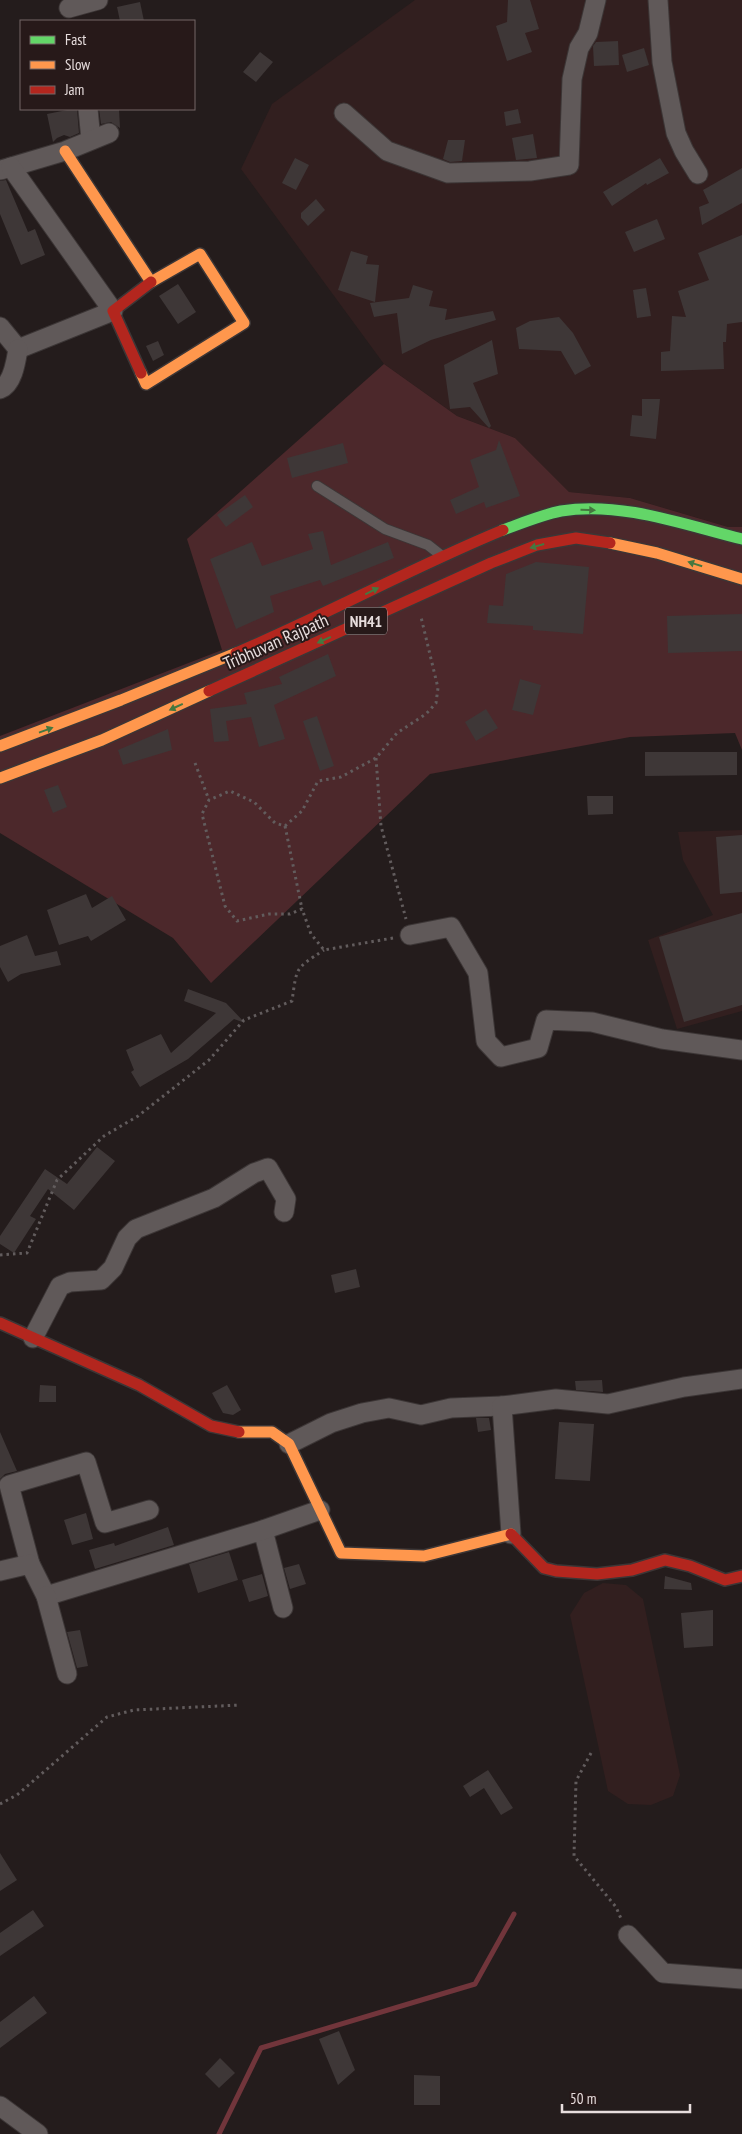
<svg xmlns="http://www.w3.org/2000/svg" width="742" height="2134" viewBox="0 0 742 2134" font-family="'PT Sans Narrow',sans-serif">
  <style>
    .built { fill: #321f1f }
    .green { fill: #4c282b }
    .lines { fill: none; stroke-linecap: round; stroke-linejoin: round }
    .stream { stroke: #71353b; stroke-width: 5 }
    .building { fill: #3e3737 }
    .lane-casing { stroke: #3c3636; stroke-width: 12 }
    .street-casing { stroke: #3c3636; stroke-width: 21 }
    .fast-casing { stroke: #3c3636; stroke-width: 14 }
    .slow-casing { stroke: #3c3636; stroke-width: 14 }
    .jam-casing { stroke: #3c3636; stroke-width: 14 }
    .path { stroke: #625c5d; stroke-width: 3; stroke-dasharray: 2.5 4; stroke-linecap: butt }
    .lane { stroke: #605959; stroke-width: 10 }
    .street { stroke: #605959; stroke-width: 19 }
    .fast { stroke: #63d668; stroke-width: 11 }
    .slow { stroke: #ff974d; stroke-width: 11 }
    .jam { stroke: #b3261e; stroke-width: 11 }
    .oneway { fill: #457840 }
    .labels { text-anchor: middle; stroke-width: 4; stroke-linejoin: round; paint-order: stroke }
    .shield { fill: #271919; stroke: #ada2a2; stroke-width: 1 }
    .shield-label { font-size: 16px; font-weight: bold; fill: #e7dddd }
    .street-label { font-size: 18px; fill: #e7dddd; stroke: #271919 }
  </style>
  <rect width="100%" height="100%" fill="#241c1c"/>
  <g class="built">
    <path d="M415,0H742V527H728L630,498L569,492L515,438L457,416L384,364L241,169L272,104Z"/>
    <path d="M742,830V1011L677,1029L648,940L713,915L683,860L678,832Z"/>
    <path d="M603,1583L626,1585L643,1599L680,1775L673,1796L651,1805L628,1804L608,1791L570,1615L584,1593Z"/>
  </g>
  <path class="green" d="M384,364L457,416L515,438L569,492L630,498L728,527H742V750L735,733L630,737L430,774L211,983L173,938L0,833V736L222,650L187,539Z"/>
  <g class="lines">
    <path class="stream" d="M219,2134L261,2048L475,1984L514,1914"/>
  </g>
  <g class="building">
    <path d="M508,0H530L539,29L525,33L532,52L507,61L496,26L507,22Z"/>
    <path d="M140,2L144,21H120L117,7Z"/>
    <path d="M618,41L619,65L594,66L593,46L596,42Z"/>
    <path d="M644,48L649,65L627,72L622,55Z"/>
    <path d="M260,52L273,62L256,82L243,72Z"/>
    <path d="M72,109H77L79,133L70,137L64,135L57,138L53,142L47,114Z"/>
    <path d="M99,109H119L120,128L111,122L101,124Z"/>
    <path d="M518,109L521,123L506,126L504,112Z"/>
    <path d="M533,134L537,158L516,160L512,138Z"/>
    <path d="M448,140H465L462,161L450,162L443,159Z"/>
    <path d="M295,158L309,165L296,190L282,183Z"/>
    <path d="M660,158L669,173L647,185L646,183L612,206L603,192Z"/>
    <path d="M742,168V203L702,225L699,207L709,203L703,190Z"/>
    <path d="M6,180L28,232L35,229L45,255L21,265L0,214V181Z"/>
    <path d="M316,199L325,210L308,226L301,218V213Z"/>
    <path d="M657,219L665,239L634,252L625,232Z"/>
    <path d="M742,235V322L727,324L726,342H723L724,369L661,371V352L670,351L672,316L686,317L678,291L709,280L698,253Z"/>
    <path d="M351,251L368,256L366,264L379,265L375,302L338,290Z"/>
    <path d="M178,284L196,312L178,324L159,296Z"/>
    <path d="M413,285L433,291L429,306L447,309L445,320L493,311L496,320L431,340L402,354L397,313L374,317L370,303L409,298Z"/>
    <path d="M646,288L651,316L637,318L633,290Z"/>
    <path d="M559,317L573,333L591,366L575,375L561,351L519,349L516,328L530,321Z"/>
    <path d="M492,340L498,374L473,383L491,426L489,428L470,407L450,409L444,365Z"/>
    <path d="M158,341L164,355L153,361L146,346Z"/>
    <path d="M642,399H660L656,439L630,436L632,415L642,416Z"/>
    <path d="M499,440L520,496L486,508L484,502L456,514L450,500L479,487L470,460L496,450Z"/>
    <path d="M343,443L348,463L292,478L287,458Z"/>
    <path d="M245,495L253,507L226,527L217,515Z"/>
    <path d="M323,531L331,565L388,542L394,558L323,586L320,580L270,596L274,612L236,629L210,559L252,542L262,566L313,549L308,534Z"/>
    <path d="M536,562L589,567L583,634L533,630V626L487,623L489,605L503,606L506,574Z"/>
    <path d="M742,614V651L668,653L667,616Z"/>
    <path d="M328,654L336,676L274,705L285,739L259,747L251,717L226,721L229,741L214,742L210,709L247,704L244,693L282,684L279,677Z"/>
    <path d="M520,679L541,685L533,715L512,710Z"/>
    <path d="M486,709L498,728L476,741L465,722Z"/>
    <path d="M317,716L334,766L320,771L303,721Z"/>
    <path d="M168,729L172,750L123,765L118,750Z"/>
    <path d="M645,752H737V775L645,776Z"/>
    <path d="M58,785L67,807L53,813L44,790Z"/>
    <path d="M587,796H613V814L588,815Z"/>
    <path d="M742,835V892L720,894L716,837Z"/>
    <path d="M86,894L92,908L112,896L126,920L91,941L88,936L59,945L47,910Z"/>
    <path d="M742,913V1005L684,1022L659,937Z"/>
    <path d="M27,935L35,956L57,951L61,965L21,974L8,982L0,967V946Z"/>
    <path d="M188,989L226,1003L245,1023L234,1019L188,1059L140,1087L131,1072L134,1070L126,1050L161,1034L171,1053L216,1013L184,1001Z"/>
    <path d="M97,1147L115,1161L74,1210L48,1189L30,1216L36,1219L14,1253L0,1244V1236L45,1169L67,1184Z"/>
    <path d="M356,1269L360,1287L335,1293L331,1275Z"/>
    <path d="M602,1380L603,1392L576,1390L575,1381Z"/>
    <path d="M40,1385L56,1386V1402H39Z"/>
    <path d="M227,1385L241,1410L233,1415L223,1413L212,1393Z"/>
    <path d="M476,1418H489L491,1430L478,1432Z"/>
    <path d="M559,1422L594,1424L590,1481L555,1479Z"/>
    <path d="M0,1432L17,1471L5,1474L0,1479Z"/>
    <path d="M86,1513L93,1539L72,1545L64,1520Z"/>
    <path d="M168,1527L174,1545L95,1569L89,1550L114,1543L115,1546Z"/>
    <path d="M229,1552L238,1580L198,1593L189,1564Z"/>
    <path d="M299,1564L306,1584L290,1589L284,1568Z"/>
    <path d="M262,1574L268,1596L249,1602L242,1580Z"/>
    <path d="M665,1576L691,1583L692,1590L664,1589Z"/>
    <path d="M713,1610V1646L684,1648L681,1613Z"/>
    <path d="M80,1630L88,1666L77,1668L67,1632Z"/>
    <path d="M488,1770L513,1808L501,1815L484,1788L470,1797L463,1786Z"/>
    <path d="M0,1853L17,1880L0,1891Z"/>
    <path d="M33,1910L44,1926L0,1956V1933Z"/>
    <path d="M34,1996L47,2013L0,2048V2022Z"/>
    <path d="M339,2031L355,2070L338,2085L319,2039Z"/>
    <path d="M220,2058L235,2073L219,2088L205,2074Z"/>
    <path d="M414,2075L440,2076V2105H414Z"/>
  </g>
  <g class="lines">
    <g class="lane-casing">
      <path id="lane" d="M317,486L385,529L428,545L442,556"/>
    </g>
    <g class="street-casing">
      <g id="street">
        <path d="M658,0L662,62L676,133L684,151L698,174"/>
        <path d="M69,8L98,0"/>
        <path d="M88,109L91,140"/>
        <path d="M344,113L387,151L448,173L530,171L569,165L572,79L579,48L588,33L596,0"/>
        <path d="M1,170L65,151L109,133"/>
        <path d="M0,327L18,349L113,311L11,167"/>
        <path d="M0,389C13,384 16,361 18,349"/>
        <path d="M410,935L451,927L478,973L486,1041L501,1057L538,1048L546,1020L592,1022L662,1039L742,1050"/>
        <path d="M33,1338L60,1286L70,1282L101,1280L113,1268L127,1238L136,1229L214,1198L254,1173L268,1168L286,1199L284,1212"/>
        <path d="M289,1444L331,1423L362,1413L389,1408L421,1415L451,1408L502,1406"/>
        <path d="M263,1530L283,1608"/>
        <path d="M511,1534L502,1406L556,1399L608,1404L684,1387L742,1379"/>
        <path d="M30,1564L9,1485L86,1462L105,1523L149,1510"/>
        <path d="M0,1571L30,1564L46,1596L263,1530L320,1510"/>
        <path d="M46,1596L67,1674"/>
        <path d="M628,1935L663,1973L742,1979"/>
        <path d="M0,2106L38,2134"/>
      </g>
    </g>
    <g class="fast-casing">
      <path id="fast" d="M503,530C522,523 541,515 561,511C621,501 685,525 742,539"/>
    </g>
    <g class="slow-casing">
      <g id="slow">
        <path d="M65,151L151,282L200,254L244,323L146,384L141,373"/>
        <path d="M610,543L657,553L742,579"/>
        <path d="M0,746L121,700L236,653"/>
        <path d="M0,778L102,740L209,691"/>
        <path d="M239,1432H272L289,1444L341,1553L424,1556L511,1534"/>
      </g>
    </g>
    <g class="jam-casing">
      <g id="jam">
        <path d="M141,373L113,311L151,282"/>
        <path d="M236,653C326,615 413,567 503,530"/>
        <path d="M209,691L491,563L537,545L576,538L610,543"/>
        <path d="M0,1323L139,1385L211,1426L239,1432"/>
        <path d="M511,1534L544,1568L556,1571L597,1574L632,1570L665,1560L690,1566L725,1580L742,1576"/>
      </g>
    </g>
    <g class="path">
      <path d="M376,758L381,826L406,919"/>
      <path d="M195,763L209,800"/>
      <path d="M285,826L302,909"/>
      <path d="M393,938L324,950L311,934L302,909L290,914H269L237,921L225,906L202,814L209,800L230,791L254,802L275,823L285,826L302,811L318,781L341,777L376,758L397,733L426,714L436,703L438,688L421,617"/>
      <path d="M0,1255L27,1253L57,1180L104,1136L138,1116L209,1060L244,1020L292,1001C297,966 295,969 324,950"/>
      <path d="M591,1753L576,1781L574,1856L616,1907L622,1921"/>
      <path d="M0,1804L17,1795L107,1717L134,1710L240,1705"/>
    </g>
    <use href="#lane" class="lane"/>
    <use href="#street" class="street"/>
    <use href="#fast" class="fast"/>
    <use href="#slow" class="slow"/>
    <use href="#jam" class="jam"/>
  </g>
  <defs><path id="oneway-solid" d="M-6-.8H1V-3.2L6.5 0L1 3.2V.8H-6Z" transform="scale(1.25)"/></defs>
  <g class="oneway">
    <use href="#oneway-solid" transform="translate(588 510) rotate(2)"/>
    <use href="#oneway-solid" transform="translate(537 546) rotate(164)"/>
    <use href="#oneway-solid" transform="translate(695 564) rotate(-163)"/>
    <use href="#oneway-solid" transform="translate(372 591) rotate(-26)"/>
    <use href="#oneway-solid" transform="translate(324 640) rotate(156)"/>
    <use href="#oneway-solid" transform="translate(176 707) rotate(155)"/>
    <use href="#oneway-solid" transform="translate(46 730) rotate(-20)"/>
  </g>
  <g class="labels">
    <rect class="shield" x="345" y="607.5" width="42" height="27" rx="4"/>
    <g class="shield-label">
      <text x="366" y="627">NH41</text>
    </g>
    <g class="street-label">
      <text transform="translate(276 642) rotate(-24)" y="6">Tribhuvan Rajpath</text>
    </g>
  </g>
  <rect x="20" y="20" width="175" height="90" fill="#271919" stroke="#746767"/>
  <rect x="30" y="36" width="25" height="8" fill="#63d668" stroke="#746767"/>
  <text x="65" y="45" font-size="15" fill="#e7dddd">Fast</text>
  <rect x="30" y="61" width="25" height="8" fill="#ff974d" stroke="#746767"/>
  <text x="65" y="70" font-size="15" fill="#e7dddd">Slow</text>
  <rect x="30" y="86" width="25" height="8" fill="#b3261e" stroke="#746767"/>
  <text x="65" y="95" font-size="15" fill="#e7dddd">Jam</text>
  <path d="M562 2104v8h128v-8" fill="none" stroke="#e7dddd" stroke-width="2.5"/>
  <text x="570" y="2104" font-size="15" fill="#e7dddd" stroke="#271919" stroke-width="4" paint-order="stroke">50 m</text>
</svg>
